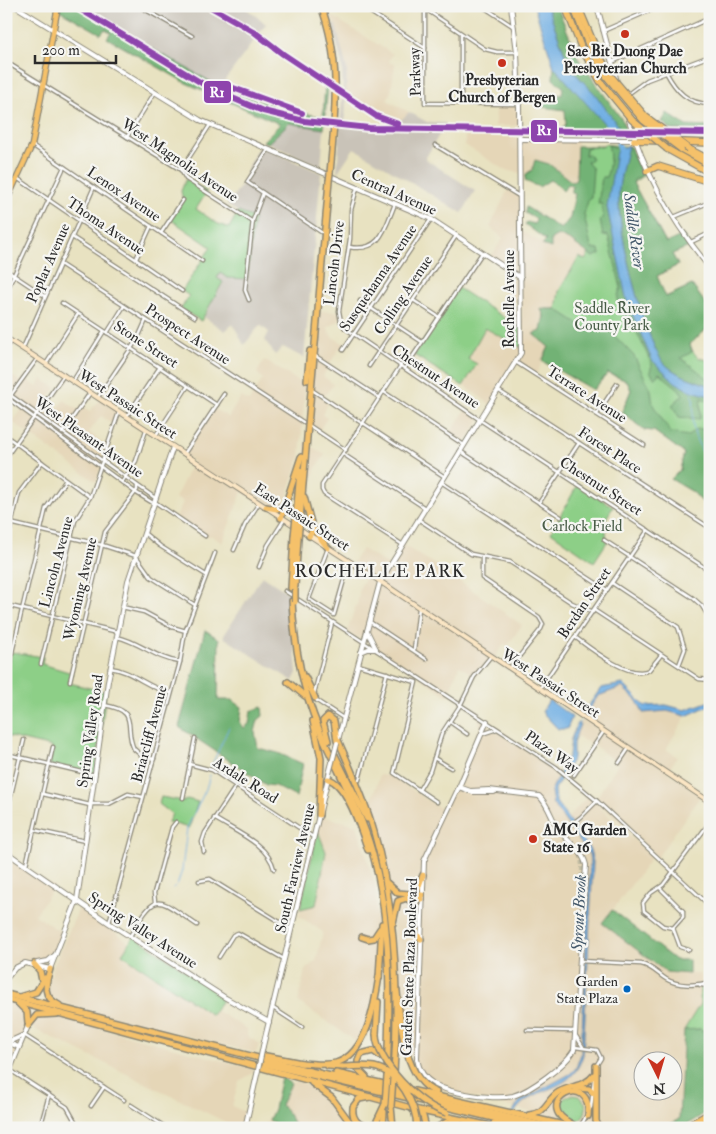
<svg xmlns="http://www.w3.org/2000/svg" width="716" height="1134" viewBox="0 0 716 1134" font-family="'IM FELL Double Pica',serif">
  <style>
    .built { fill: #e5d6b7; fill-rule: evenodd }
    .industrial { fill: #c9c3b8 }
    .green { fill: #8dcf87; stroke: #5c7d59 }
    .forest { fill: #72b274; stroke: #4e6e50 }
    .water { fill: #71afe3; stroke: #4e6d87 }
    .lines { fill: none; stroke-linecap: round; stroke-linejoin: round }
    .stream { stroke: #71afe3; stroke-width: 1 }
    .river { stroke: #71afe3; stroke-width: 5 }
    .tertiary-tunnel { stroke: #c2bda3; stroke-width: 4; stroke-dasharray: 4 2; stroke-linecap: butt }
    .minor-casing { stroke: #8a8676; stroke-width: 5 }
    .tertiary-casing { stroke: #8a8676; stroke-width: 6 }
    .secondary-casing { stroke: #8a8676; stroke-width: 6 }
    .primary-casing { stroke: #8a8676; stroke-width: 7 }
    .trunk-casing { stroke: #8a8676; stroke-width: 8 }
    .motorway-casing { stroke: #8a8676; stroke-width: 8 }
    .minor { stroke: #fff; stroke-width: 2.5 }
    .tertiary { stroke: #fff; stroke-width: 4 }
    .secondary { stroke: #fbe6c4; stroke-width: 4 }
    .primary { stroke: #f5c16b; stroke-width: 4.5 }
    .trunk { stroke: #f5c16b; stroke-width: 5 }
    .motorway { stroke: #f5c16b; stroke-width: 5.5 }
    .minor-bridge-casing { stroke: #8a8676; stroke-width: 5; stroke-linecap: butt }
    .tertiary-bridge-casing { stroke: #8a8676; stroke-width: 6; stroke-linecap: butt }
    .trunk-bridge-casing { stroke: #8a8676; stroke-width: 8; stroke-linecap: butt }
    .motorway-bridge-casing { stroke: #8a8676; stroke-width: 8; stroke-linecap: butt }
    .minor-bridge { stroke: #fff; stroke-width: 2.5 }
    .tertiary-bridge { stroke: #fff; stroke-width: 4 }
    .trunk-bridge { stroke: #f5c16b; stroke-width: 5 }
    .motorway-bridge { stroke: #f5c16b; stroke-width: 5.5 }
    .rail-1-casing { stroke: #f6f6f2; stroke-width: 10 }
    .rail-1 { stroke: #8e44ad; stroke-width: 6 }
    .poi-dot { fill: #c8321e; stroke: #f6f6f2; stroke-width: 2 }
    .bus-dot { fill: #0065bd; stroke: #f6f6f2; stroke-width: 2 }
    .labels { text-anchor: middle; stroke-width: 4.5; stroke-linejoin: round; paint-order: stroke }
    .bus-label { font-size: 14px; fill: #2b2b2b; stroke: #f6f6f2; text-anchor: end }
    .poi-label { font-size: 15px; font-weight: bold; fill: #2b2b2b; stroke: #f6f6f2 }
    .street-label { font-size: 15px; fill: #2b2b2b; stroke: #f6f6f2 }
    .park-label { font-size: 15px; fill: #485c47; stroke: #f6f6f2 }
    .water-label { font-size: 16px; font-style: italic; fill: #44596b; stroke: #f6f6f2 }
    .quarter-label { font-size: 18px; letter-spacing: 1px; fill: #2b2b2b; stroke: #f6f6f2 }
    .line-badge { stroke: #f6f6f2; stroke-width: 2 }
    .badge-label { font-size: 14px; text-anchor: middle; font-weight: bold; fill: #fff }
  </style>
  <rect width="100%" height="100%" fill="#f6f6f2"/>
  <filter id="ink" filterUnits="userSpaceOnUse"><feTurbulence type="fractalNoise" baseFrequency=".02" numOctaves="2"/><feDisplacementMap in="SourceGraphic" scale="10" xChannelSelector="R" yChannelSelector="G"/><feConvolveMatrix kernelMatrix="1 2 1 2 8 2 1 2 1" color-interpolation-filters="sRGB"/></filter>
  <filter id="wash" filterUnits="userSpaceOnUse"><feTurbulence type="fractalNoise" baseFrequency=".0096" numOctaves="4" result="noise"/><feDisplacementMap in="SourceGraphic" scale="20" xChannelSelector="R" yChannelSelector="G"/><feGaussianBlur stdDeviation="1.12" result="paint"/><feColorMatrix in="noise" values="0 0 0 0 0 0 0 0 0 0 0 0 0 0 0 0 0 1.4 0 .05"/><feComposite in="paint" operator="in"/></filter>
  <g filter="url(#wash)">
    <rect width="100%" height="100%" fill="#e8e2c1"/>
    <g class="built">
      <path d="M332,16L393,54L389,60L390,63L395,64L391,92L387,100L409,112L397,124L384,119L346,95L347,69Z"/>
      <path d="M496,103L519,104L520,126H495Z"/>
      <path d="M465,136L577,139V184L505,170L465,145Z"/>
      <path d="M508,189L520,197L521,231L542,243L554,226L589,254L585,261L580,258L556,309L544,316L541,331L533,334L549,347L536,375L517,363L490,404L464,386L477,365L468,360L485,327L522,348V305L503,293L516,275L490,258L503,238L490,227Z"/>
      <path d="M317,311L339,312L340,320L327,328L332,337L347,345L343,350L339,348L323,376L333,384L323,398L329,402L322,415L327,418L318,432L307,424Z"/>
      <path d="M264,360L305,385L300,457L284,506L266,507L242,492L222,543L212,536H205L176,517L183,502L175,498L193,462L184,454L214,409L228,417L241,397L249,401L263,379L257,373Z"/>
      <path d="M6,372L21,382L24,377L37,387L42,379L56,388L46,401L57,409L64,400L78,410L82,405L90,411L101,399L119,412L115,425L101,416L89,432L108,447L96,482L12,422L22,409L12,401L6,409Z"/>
      <path d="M466,409L480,419L464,445L449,435Z"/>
      <path d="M305,443L325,455L315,469L314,476H309L305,504Z"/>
      <path d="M403,545L436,565L522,625L508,645L504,644L494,658L491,657L476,676L459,666L448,696L364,640L347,632L356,605H357L360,587L368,574L352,564L362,549L390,566Z"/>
      <path d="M622,687L637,701L643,713L667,711L686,716L666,749L677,757L667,772L701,795L657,858L595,800L618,764L594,745L575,736L583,717L598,696Z"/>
      <path d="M478,719L560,773L551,791V798L565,821L588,796L652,857L603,923L666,972L700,974V1004L684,1030L679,1120L664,1128H595L441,1090L422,1080L417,1072L413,1062L399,998L391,891L369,807L380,775L391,776L443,810L481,726ZM644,1062H674V1092H644Z"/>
      <path d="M321,816L357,825L375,885L377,917L376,983L370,1013L357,1042L298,1002L305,970L316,961L323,932L299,916Z"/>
      <path d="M6,856L54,887L35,915L62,933L55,950L47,960L18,961L6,971Z"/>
      <path d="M80,906L126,940L129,944L122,955L212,1014L215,1010L247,1029V1036L259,1044L256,1053L130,1022L59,1002L49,996L47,989L52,969Z"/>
      <path d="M6,1002L15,1005L25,1013L58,1017L253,1069V1073L239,1081L232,1106L246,1113L243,1128H238L28,1026L6,1079Z"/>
      <path d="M281,1077L291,1084L295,1081L304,1083L328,1099L351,1128H263L274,1109Z"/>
    </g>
    <g class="industrial">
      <path d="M76,6H243L266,24L220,87Z"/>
      <path d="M332,22L336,26L347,69L345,126L394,127L409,112L427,122L446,123L425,159L475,191L462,213L354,148L337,173L343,89L342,65Z"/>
      <path d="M289,123L324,129L321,166L268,143Z"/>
      <path d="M634,129L710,130V137L643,139L637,137Z"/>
      <path d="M259,146L321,173L304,358L283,347L275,355L265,340L269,332L260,325L244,345L233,324L225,331L204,317L223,283L216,278L220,272L238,212L227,205L243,183L249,164Z"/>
      <path d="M262,576L290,594L297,673L293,681L223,637Z"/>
    </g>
    <g class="green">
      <path d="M604,144L631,147L645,174L633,183L666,243L691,246L672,254L678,265L657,276L665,297L692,285L710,310V326L690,344C693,355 699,360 710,360V510L693,492L671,479L680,470L684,453L654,431L644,430L622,412L631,390L627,381L608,373L593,390L542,361L549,347L533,334L541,331L544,316L541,309H556L559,291L579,257L585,260L589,254L591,256L582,217L586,147L603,146Z"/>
      <path d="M186,179L207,192L196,209L218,224L229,228L238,212L254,218L247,279L228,278L220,273L217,278L223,282L201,321L181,309L189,296L182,291L211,247L170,219L183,200L181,191Z"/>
      <path d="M458,288L522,329V348L485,328L468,359L477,364L463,386L414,355Z"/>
      <path d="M578,484L613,507L605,520L607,542L594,562L551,532Z"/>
      <path d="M12,652L43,657L42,664L72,673L69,683L106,692L95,775L50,765L52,747L6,736V678Z"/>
      <path d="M161,797L183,801L187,799L198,802L189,828L168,822L172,814L159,804Z"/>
      <path d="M318,831L326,852L316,905L300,909Z"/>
      <path d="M134,936L224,997L212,1015L122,954Z"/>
      <path d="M710,987V1034L700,1029L684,1030L700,1004V988Z"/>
      <circle cx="573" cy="1108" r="13"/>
    </g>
    <g class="forest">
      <path d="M60,6H76L220,87L288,110L323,117L325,84L328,86L324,129L289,123L268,143L263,141L280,124L186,83L107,38L111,32L105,29L101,34L59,10Z"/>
      <path d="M547,6H557L579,60L623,121L627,135L563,133L561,129L566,124L565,110L535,106L534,100L551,94L562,95L563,87L553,79L554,67L609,124L595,94L570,68Z"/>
      <path d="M667,113L686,126L710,127V130H672L662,122Z"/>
      <path d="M608,145L618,148L607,207L627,302L652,360L675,382L688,390L710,396V402L701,398L700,419L679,417L672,405L683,395L679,389L659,373L655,379L650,371L652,365L629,315L624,316C618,307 615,298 621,288C617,270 612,253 608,235L603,236L600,220L603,218L602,204H598L602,177H606C610,167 611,155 608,145Z"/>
      <path d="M628,145L642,175L634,180L633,183L666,243L683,235L691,246L672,254L678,265L657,276L666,297L692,285L710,310V326L690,344L692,352L681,358L710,380V386C695,380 674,375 663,362C643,336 615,223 619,190C620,175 625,160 628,145Z"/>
      <path d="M577,146H604L586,148L585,155L589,154L592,159L587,162L593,169L591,197L589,198L584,214L591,248L599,249L600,254L593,257L571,241L558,235L551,239V248L542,245L546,240L525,224L527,222L534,224L537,219L525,213L526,207L561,229L570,218L575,194L572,192V185L568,184L563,191L558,185L550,180L539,187L525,181L526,174L532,170L535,160L549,164L572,182L576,180Z"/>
      <path d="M541,309H556L587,329H608L634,356L651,390L653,405L671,433L688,436L696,429H710V510L693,492L671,479L680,470L684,453L654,431L644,430L622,412L631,390L627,381L608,373L593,390L542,361L549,347L533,334L541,331L544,316Z"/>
      <path d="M205,630L219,639L218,700H232L242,707L240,722L244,728L249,724L251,711L262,707L263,716L258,720L255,732L258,748L278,753L303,764L296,797L275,786L266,785L179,727Z"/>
      <path d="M612,910L675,960H689V974L666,972L602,923Z"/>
      <path d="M700,1029L710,1034V1043L701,1054L710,1059V1110C698,1117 681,1132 667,1126L679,1119L684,1030Z"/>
      <path d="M281,1077L291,1084L281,1105L289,1114L295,1128H281L269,1120L274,1109Z"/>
    </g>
    <g class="water">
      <path d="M534,6H547L570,68L595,94L621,130H610L554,67Z"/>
      <path d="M628,145C625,160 620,175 619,190C615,223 643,336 663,362C674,375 695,380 710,386V396L688,390L675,382L652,360L627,302L607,207L616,152Z"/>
      <path d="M623,684L645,706L666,705L685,710L710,701V705L686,716L667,711L643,713L637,701L622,687L598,696L586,713L584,712L601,688Z"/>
      <path d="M549,700L572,717L567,729H558L542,712Z"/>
      <path d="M578,722L580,724L573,743V758L555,789L556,802L590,850L593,862L583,1055C573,1089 548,1084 524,1102C516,1107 511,1120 506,1128H501L520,1101L570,1074L576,1068L581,1054L590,860L589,854L553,804L551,791L569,755L571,739Z"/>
    </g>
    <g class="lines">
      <g class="stream">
        <path d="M691,389C695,399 693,407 693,417C692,434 699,449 710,461"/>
        <path d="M580,723L585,713"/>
        <path d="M211,767L229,727"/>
        <path d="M173,888L178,883L182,870L187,828L206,789L210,775"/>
      </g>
      <path class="river" d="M613,124L620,149L619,155"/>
    </g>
  </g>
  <g filter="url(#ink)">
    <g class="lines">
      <path class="tertiary-tunnel" d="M580,925L582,867L581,858"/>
      <g class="minor-casing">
        <g id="minor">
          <path d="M139,6L192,36"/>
          <path d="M361,6L425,48"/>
          <path d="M421,6L485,49L497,52H517"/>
          <path d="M482,6L514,27"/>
          <path d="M425,8V103L519,104"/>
          <path d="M603,31L660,6"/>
          <path d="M461,34V103"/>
          <path d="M6,62L181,170L186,179L253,222"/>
          <path d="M612,62L710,18L708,6"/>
          <path d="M666,72C676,91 688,104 710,104"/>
          <path d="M628,94L647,80L710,56"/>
          <path d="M127,137L155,92"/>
          <path d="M32,145L202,261"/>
          <path d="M435,145L519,196"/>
          <path d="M268,150L247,182L321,232"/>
          <path d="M181,170L210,125"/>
          <path d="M17,178L182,291"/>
          <path d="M357,188L351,210L350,239L339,311L341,322L345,328L483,422L710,571"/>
          <path d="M674,217L710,202"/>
          <path d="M161,233L183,200"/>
          <path d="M72,237L195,317"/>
          <path d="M691,242L710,233"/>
          <path d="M349,247C381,253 385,228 395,204"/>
          <path d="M136,259L151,226"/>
          <path d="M60,264L303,422"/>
          <path d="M6,270L45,296"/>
          <path d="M6,292L64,167"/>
          <path d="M249,300L245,290L253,220L263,193"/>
          <path d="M413,300L439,317"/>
          <path d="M360,301L422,342"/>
          <path d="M62,303L217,405"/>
          <path d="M107,333L124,306"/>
          <path d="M6,347L11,341"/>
          <path d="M23,348L94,187"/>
          <path d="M343,350L431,219"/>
          <path d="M314,355L380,398"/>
          <path d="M517,363L644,445"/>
          <path d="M46,364L78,314"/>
          <path d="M401,365L322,485V490L324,494L403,545"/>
          <path d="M369,366L456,236"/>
          <path d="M405,368L482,253"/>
          <path d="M73,381L104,331"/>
          <path d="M312,390L363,424"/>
          <path d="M499,391L710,528"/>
          <path d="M6,392L155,498V502L205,536"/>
          <path d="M384,392L464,445"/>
          <path d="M11,395L37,359"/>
          <path d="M6,397L135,492L153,503"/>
          <path d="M98,397L138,338L146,320"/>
          <path d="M597,414L617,384"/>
          <path d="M127,416L160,367"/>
          <path d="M363,423L445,477"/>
          <path d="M310,426L346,450"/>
          <path d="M62,433L90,393"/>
          <path d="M156,435L188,386"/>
          <path d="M6,436L90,497"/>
          <path d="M460,451L561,517"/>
          <path d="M184,454L224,394"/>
          <path d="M343,454L425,508"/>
          <path d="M6,457L64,375"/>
          <path d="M122,482L136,461L146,430"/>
          <path d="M441,482L607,590"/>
          <path d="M539,503L579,443"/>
          <path d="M418,519L471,554L510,562L572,603L593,612"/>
          <path d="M6,522L102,545L136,556L151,577L195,605"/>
          <path d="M144,533L160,546L206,575"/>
          <path d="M604,540L693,598L702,606L710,619"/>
          <path d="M6,546L19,493L42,462"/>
          <path d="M328,548L309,599L334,615L349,562"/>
          <path d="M234,550L245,525L259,503"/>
          <path d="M482,557V578L539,617L543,624L541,629L510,668"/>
          <path d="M259,567L268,545L284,520"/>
          <path d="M612,583L678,627L685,649L679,665"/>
          <path d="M285,591L556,767L597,801L710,906"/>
          <path d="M6,605L118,632"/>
          <path d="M122,607L144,612L172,627L186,631"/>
          <path d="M594,610L699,679L710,680"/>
          <path d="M370,622L426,659"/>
          <path d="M332,623L314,694L317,701L343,718"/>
          <path d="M117,637C140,642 156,659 180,662"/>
          <path d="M575,637C591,649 630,680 649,670L661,655"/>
          <path d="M414,650L419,608"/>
          <path d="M41,664L75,521L90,497L119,412"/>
          <path d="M358,665L416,682L394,773L437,802"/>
          <path d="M110,668C132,670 148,689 171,693"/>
          <path d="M6,678L46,508L66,480"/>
          <path d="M70,681L105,532L137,490V486"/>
          <path d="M540,688L648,530"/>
          <path d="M104,705C141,711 123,727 134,749L142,756L154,759"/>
          <path d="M450,722L467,734"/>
          <path d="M482,734L497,729"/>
          <path d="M6,754L95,775"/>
          <path d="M434,758L451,768"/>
          <path d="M619,763L629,748"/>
          <path d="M189,764L212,770L313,837"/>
          <path d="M574,775L604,731"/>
          <path d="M359,780L387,673"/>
          <path d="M419,790L430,771L442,733L461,704L474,677L491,656"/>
          <path d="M43,794L90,805"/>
          <path d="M183,798L195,738"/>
          <path d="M90,804H109L128,794L143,797"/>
          <path d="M6,816L24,740"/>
          <path d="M214,818C234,831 268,844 274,869"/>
          <path d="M34,830L85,841"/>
          <path d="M561,832L581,817L597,801"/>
          <path d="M204,852L202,842L205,833L236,786"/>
          <path d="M26,865L53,747"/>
          <path d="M199,881L210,879L291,929"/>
          <path d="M660,888L683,911V917L673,928"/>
          <path d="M155,902L154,893L172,827L176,822"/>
          <path d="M109,923L180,662L185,632L215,553"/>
          <path d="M580,925V933"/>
          <path d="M673,928L663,926L644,911L643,903L651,893L663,885L710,822"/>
          <path d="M673,928L680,947L689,950"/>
          <path d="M130,936C158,890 155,897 197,925"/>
          <path d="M219,957L233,935L238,933L284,959"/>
          <path d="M580,961L641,964C651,966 657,973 666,979C677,986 697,986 710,982"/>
          <path d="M700,985L710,986"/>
          <path d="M273,1008L302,1027"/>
          <path d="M527,1030L575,1031"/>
          <path d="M24,1035L124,1100"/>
          <path d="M576,1036L583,1047"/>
          <path d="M575,1047L597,1050L601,1058L596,1066"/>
          <path d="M10,1070L67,1107L76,1123L82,1128"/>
          <path d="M131,1105L167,1128"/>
          <path d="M91,1106L104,1087"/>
          <path d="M583,1122L591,1107L594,1079"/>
          <path d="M40,1128L49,1095"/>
        </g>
      </g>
      <g class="tertiary-casing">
        <g id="tertiary">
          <path d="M15,6L200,120L431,219L521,278"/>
          <path d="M597,6L617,82"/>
          <path d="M628,117C644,173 673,223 710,268"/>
          <path d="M520,139L634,140"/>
          <path d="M367,631L376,649"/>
          <path d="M361,652L368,649H376"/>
          <path d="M487,721L459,787L473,792H494"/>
          <path d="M338,740L380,582L521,353L519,104L517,52L511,6"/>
          <path d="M459,787L424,861L417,1059C419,1070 425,1079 434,1084C451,1094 495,1100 513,1096C530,1091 566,1065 574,1050L586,865C583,850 565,840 557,827C551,817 548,804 539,796L489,790L470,791"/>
          <path d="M6,852L109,923L224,997L269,1022"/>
          <path d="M37,963L48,961L55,955"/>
          <path d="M6,979L15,968L25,963L50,969L77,900L108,681L128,581L173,447"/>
          <path d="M6,1040H13L24,1035"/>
          <path d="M6,1042L19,1047"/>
          <path d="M6,1045L10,1055V1065"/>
          <path d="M263,1046L329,774"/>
          <path d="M6,1079L28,1026"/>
          <path d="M245,1128L258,1070"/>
        </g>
      </g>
      <g class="secondary-casing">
        <path id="secondary" d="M6,338L372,576L710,802"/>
      </g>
      <g class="primary-casing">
        <path id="primary" d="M6,202L32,145L58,6"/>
      </g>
      <g class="trunk-casing">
        <g id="trunk">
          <path d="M321,6C342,61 335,116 330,173"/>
          <path d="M307,380L310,351"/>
          <path d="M304,497L313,530L309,536"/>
          <path d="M266,507L277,509L286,505"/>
          <path d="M296,517L300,471"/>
          <path d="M281,518L301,457"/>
          <path d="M300,519L329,181"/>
          <path d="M313,529L328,548"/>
          <path d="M295,586L298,538"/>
          <path d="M291,588L294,536"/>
          <path d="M292,601C294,645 302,688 319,729C336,770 360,808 372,851C392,922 390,1003 387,1076"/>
          <path d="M305,677L315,698"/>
          <path d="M288,682L305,696"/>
          <path d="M313,721L321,758L319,815"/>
          <path d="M338,740C351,770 365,800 374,832C396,909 399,995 394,1075"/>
          <path d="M328,741L323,721L328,716L334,721L337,741"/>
          <path d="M335,755L367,819"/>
          <path d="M328,779C347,783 362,832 368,850"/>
          <path d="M387,883L398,893L422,895"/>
          <path d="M413,894L417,891L423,875"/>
          <path d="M408,899L416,905V934L421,939"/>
          <path d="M393,923L398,901L407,898L422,899"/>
          <path d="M362,937L368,939L374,938L380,929"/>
          <path d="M34,964L40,971L42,981"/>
          <path d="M50,969C45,985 42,997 59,1005"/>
          <path d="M379,978L382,924"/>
          <path d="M397,991C400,1021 404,1080 436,1092"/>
          <path d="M6,994L314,1072L554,1128"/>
          <path d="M19,997L36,992L45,978"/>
          <path d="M6,999L426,1112L500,1128"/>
          <path d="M18,1003L27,1012L28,1023"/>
          <path d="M28,1026L37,1015L57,1014"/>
          <path d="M376,1034L378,1002"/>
          <path d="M266,1056L302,1063"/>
          <path d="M300,1063C312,1063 325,1066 336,1063C367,1054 375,1003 379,976"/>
          <path d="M265,1064L535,1128"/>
          <path d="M328,1066L343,1067"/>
          <path d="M596,1066V1121L599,1128"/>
          <path d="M336,1073L577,1128"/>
          <path d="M366,1077L358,1069V1061L361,1054L373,1051L383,1058"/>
          <path d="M312,1083L332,1098L354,1128"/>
          <path d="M576,1088L589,1089L593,1093"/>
          <path d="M370,1097L359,1099L353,1107C351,1121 363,1131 376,1123L385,1104"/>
          <path d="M391,1106L393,1128"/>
          <path d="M413,1110L423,1116L426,1128"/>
          <path d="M529,1115C546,1114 547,1099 559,1092C572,1085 585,1087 594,1075"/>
          <path d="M494,1123L519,1128"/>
          <path d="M572,1124C528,1103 593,1068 588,1116"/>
          <path d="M383,1128L384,1112"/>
          <path d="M436,1128L447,1122L459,1121"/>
        </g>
      </g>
      <g class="motorway-casing">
        <g id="motorway">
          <path d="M565,6L581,47L600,81"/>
          <path d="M573,6L588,44L607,77"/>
          <path d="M578,6L597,51L610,75"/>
          <path d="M634,140L710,143"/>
          <path d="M667,149L710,173"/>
          <path d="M681,149L710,165"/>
          <path d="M689,149L710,160"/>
          <path d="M647,171L658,166L710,182"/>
          <path d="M684,1128L710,1113"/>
          <path d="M698,1128L710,1120"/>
        </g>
      </g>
      <use href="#minor" class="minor"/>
      <use href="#tertiary" class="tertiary"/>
      <use href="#secondary" class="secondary"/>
      <use href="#primary" class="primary"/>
      <use href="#trunk" class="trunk"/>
      <use href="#motorway" class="motorway"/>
      <g class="minor-bridge-casing">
        <path id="minor-bridge" d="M578,1128L583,1122"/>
      </g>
      <g class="tertiary-bridge-casing">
        <g id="tertiary-bridge">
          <path d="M329,774L337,743"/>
          <path d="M258,1070L263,1046"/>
        </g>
      </g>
      <g class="trunk-bridge-casing">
        <g id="trunk-bridge">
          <path d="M329,181L330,173"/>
          <path d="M294,536L296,517"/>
          <path d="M298,538L300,519"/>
          <path d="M295,602V589"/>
          <path d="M376,1034C376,1062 421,1107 447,1113"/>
          <path d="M343,1067C353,1067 364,1065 374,1067C400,1073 416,1103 417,1128"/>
          <path d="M385,1104L387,1076"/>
          <path d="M391,1106L393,1078"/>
        </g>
      </g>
      <g class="motorway-bridge-casing">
        <g id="motorway-bridge">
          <path d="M610,75L646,117L689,149"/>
          <path d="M607,77L643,120L681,149"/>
          <path d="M600,81L632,120L667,149"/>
        </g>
      </g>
      <use href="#minor-bridge" class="minor-bridge"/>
      <use href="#tertiary-bridge" class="tertiary-bridge"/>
      <use href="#trunk-bridge" class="trunk-bridge"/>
      <use href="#motorway-bridge" class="motorway-bridge"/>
      <g class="rail-1-casing">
        <g id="rail-1">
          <path d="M75,6L213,90L263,111L304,121L369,128L710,133"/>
          <path d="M209,6L253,31L283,54L376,116L398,124"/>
          <path d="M225,85L302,113"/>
        </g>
      </g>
      <use href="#rail-1" class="rail-1"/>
    </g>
  </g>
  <g class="poi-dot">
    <circle cx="625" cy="34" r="5"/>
    <circle cx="502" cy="63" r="5"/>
    <circle cx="533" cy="839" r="5"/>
  </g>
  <circle class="bus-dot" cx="627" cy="989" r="4.5"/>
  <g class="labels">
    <g class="bus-label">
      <text x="618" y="986">Garden<tspan x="618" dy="17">State Plaza</tspan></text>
    </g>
    <g class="poi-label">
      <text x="625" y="56">Sae Bit Duong Dae<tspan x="625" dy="17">Presbyterian Church</tspan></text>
      <text x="502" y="85">Presbyterian<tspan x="502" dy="17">Church of Bergen</tspan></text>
      <text x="543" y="835" text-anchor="start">AMC Garden<tspan x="543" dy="17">State 16</tspan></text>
    </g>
    <g class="street-label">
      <text transform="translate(415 72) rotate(-92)" y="5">Parkway</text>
      <text transform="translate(180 160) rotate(34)" y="5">West Magnolia Avenue</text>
      <text transform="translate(394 192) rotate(24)" y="5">Central Avenue</text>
      <text transform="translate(124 194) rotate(34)" y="5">Lenox Avenue</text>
      <text transform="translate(106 226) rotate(34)" y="5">Thoma Avenue</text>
      <text transform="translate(48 263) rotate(-66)" y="5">Poplar Avenue</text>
      <text transform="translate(334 263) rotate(-83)" y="5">Lincoln Drive</text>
      <text transform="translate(378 278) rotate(-56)" y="5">Susquehanna Avenue</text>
      <text transform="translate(403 295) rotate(-56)" y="5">Colling Avenue</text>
      <text transform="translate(509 299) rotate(-90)" y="5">Rochelle Avenue</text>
      <text transform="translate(188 334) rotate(33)" y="5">Prospect Avenue</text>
      <text transform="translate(146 344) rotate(33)" y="5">Stone Street</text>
      <text transform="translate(436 376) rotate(34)" y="5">Chestnut Avenue</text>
      <text transform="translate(587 394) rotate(33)" y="5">Terrace Avenue</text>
      <text transform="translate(128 404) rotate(33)" y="5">West Passaic Street</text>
      <text transform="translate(89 437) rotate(35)" y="5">West Pleasant Avenue</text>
      <text transform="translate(610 450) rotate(33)" y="5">Forest Place</text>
      <text transform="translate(601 486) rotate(33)" y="5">Chestnut Street</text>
      <text transform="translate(302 517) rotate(33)" y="5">East Passaic Street</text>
      <text transform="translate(56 562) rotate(-75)" y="5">Lincoln Avenue</text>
      <text transform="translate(80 589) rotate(-77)" y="5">Wyoming Avenue</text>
      <text transform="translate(584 603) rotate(-56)" y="5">Berdan Street</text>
      <text transform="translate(551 683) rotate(33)" y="5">West Passaic Street</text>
      <text transform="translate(90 731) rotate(-82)" y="5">Spring Valley Road</text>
      <text transform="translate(149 734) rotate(-75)" y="5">Briarcliff Avenue</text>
      <text transform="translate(552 752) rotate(35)" y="5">Plaza Way</text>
      <text transform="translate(246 780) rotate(32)" y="5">Ardale Road</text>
      <text transform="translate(295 868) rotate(-77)" y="5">South Farview Avenue</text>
      <text transform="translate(143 930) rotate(33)" y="5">Spring Valley Avenue</text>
      <text transform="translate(409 967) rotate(-88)" y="5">Garden State Plaza Boulevard</text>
    </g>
    <g class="park-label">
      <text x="612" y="313">Saddle River<tspan x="612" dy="17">County Park</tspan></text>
      <text x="582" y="531">Carlock Field</text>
    </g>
    <g class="water-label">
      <text transform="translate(635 231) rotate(82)" y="6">Saddle River</text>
      <text transform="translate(578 913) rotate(-87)" y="6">Sprout Brook</text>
    </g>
    <g class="quarter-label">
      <text x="380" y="577">ROCHELLE PARK</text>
    </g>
  </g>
  <g class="line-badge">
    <rect x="203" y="80" width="29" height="24" rx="5" fill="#8e44ad"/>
    <rect x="530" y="119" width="28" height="24" rx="5" fill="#8e44ad"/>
  </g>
  <g class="badge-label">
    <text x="217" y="97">R1</text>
    <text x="544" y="135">R1</text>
  </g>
  <rect width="716" height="1134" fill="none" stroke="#f6f6f2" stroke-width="25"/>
  <g transform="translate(658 1076) rotate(175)"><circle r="24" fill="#f6f6f2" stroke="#a5a5a2"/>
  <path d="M0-4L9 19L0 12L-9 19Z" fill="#c8321e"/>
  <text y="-8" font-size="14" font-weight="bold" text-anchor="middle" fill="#2b2b2b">N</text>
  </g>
  <path d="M35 55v8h81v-8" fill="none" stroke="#2b2b2b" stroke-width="2.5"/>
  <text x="42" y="55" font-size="15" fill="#2b2b2b" stroke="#f6f6f2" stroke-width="4" paint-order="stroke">200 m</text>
</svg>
